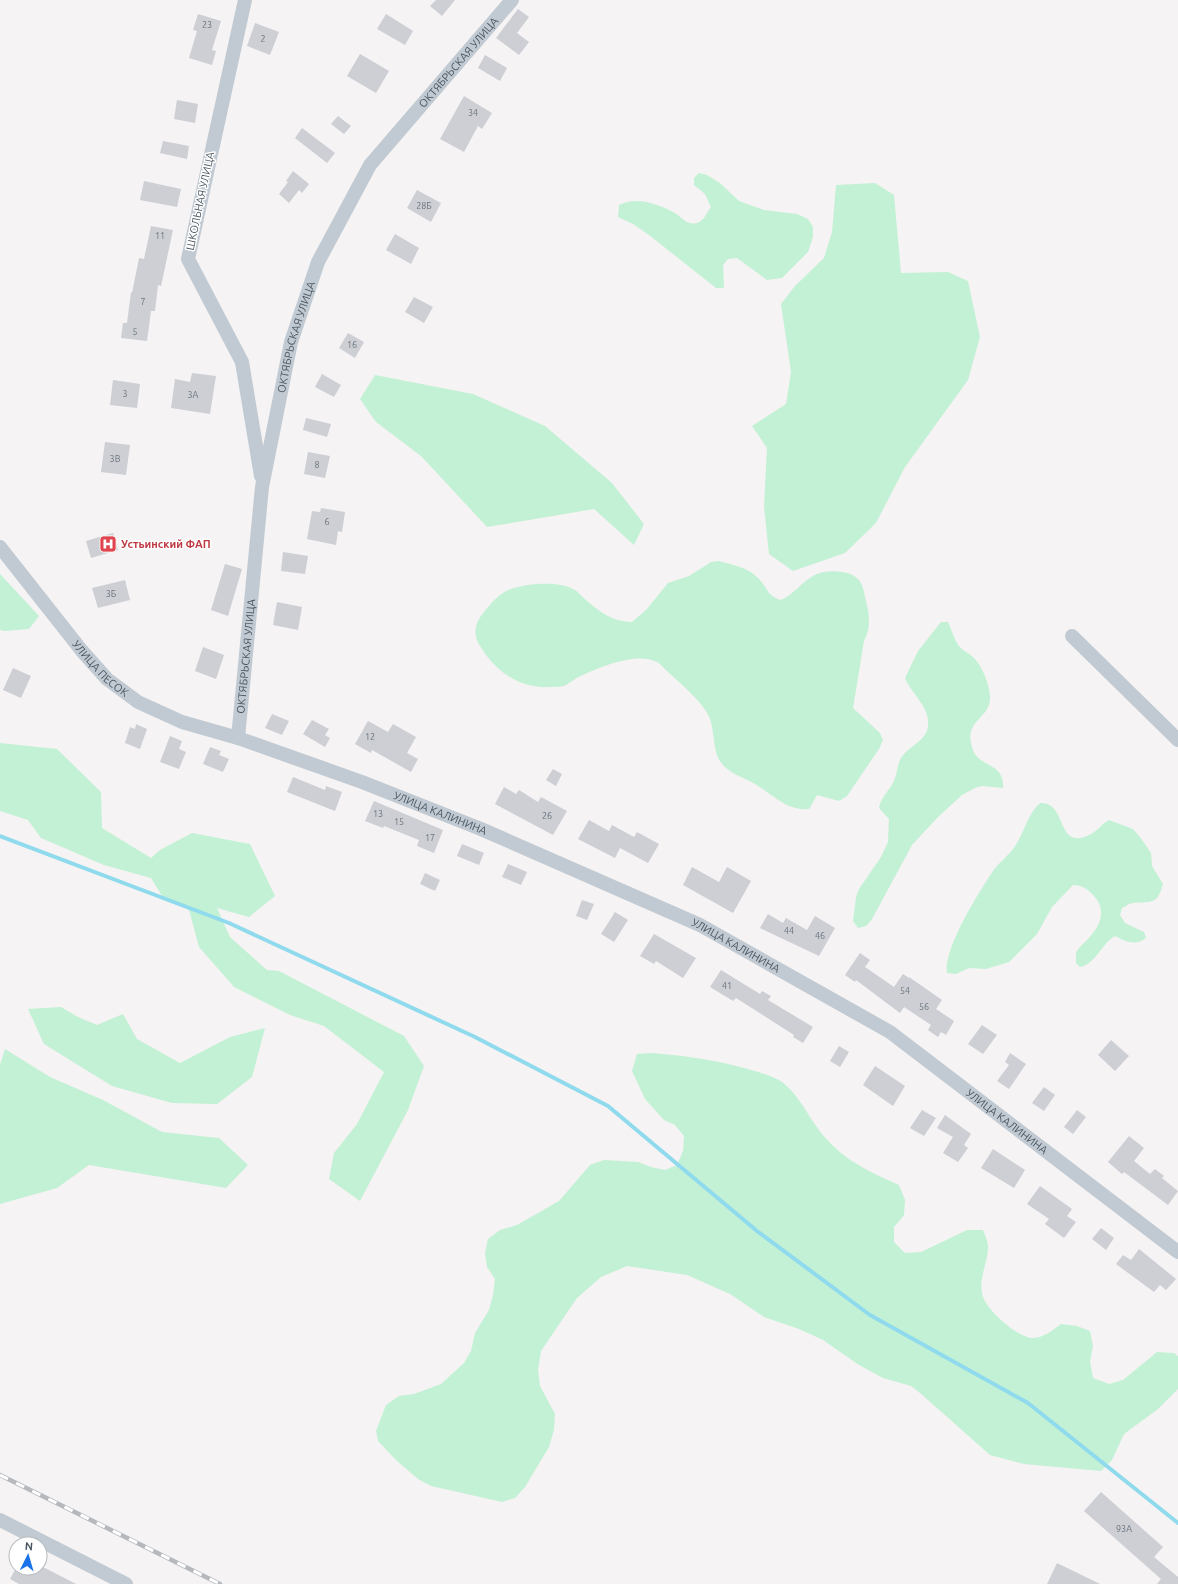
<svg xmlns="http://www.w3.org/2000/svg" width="1178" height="1584" viewBox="0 0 1178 1584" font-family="Ubuntu,sans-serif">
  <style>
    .green { fill: #c3f1d5 }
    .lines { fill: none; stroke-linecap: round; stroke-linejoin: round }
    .stream { stroke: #90daee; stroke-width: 4 }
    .building { fill: #cdcfd5 }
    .street { stroke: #c1cad2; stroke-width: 14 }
    .rail-casing { stroke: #b5b8bd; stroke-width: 4.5 }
    .rail { stroke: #fff; stroke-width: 3; stroke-dasharray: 9; stroke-linecap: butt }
    .labels { text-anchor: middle; stroke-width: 3; stroke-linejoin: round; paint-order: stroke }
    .number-label { font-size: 9px; fill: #6b747e }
    .street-label { font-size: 11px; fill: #4a5661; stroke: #fff }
    .health-label { font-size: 11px; font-weight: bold; fill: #be3a42; stroke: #fff; text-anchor: start }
  </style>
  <rect width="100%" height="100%" fill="#f5f3f3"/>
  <g class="green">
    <path d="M699,173L707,175L720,183L739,201L764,210L797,214L808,219L813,227V237L808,252L782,278L767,280L737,258L728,259L723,265L724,288H716L649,235L633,224L618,217L619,205C637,196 658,204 675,213C681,217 688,226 697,223C704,221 707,212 711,207L705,194L694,185V178Z"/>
    <path d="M875,183L894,195L901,273L948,272L968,281L980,337L968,380L905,467L876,523L845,553L793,571L769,554L764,507L767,448L752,426L786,404L791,372L781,304L795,286L824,258L832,232L836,185Z"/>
    <path d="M375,375L473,394L545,426L612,483L644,524L634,545L594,509L487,527L421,456L376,422L360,399Z"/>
    <path d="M719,561C733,565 746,567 757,577C767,586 767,597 781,600C794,594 801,583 813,576C823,569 850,569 859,580C862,584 864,591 865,597C869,612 872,626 864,641L853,708L880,733L883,740L879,749L847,796L839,801L817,795L809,809C788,812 772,794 755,784C741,776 723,772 717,755C712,741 715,724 706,711C695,694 673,678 659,663C638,651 603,666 583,675C576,677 571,683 564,686C560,687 554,687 549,687C520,689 495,671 480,646C470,630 478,618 489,606C493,601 498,596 503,593C517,583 558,580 573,589C579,592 582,597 587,601C601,613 614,622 632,622L647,609L668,583L689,576L711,562Z"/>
    <path d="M0,574L39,616L29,629L5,631L0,630Z"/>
    <path d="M941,622H948C951,629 954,638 958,645C961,649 968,653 972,656C982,665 990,685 990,698C990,720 962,719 973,750C979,767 1005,763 1003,788L982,786L975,788L962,795L938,817L912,845L872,919L866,926L858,928L853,921L856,897L859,889L881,857L888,842L889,819L879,808C881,797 889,791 894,781C897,774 897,767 900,760C908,743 934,742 927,715C925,705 910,690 905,678L918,651Z"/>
    <path d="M0,743L57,749L101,792L102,828L151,858L160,850L192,833L250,844L275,896L249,917L217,908L230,937L267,970L279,971L404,1036L424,1066L408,1110L360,1201L329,1179L334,1153L357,1124L384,1072L324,1026L290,1015L234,987L199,947L189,910L164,899L151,878L104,865L41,838L28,820L0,811Z"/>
    <path d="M1040,803C1068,801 1055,851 1089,835C1097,832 1101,824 1109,820L1133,829L1140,837L1151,853L1152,866L1163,884C1157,906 1151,901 1133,903C1129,903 1125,907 1122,908L1120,915L1125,923L1144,932L1146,938C1136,946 1126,942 1115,936C1101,944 1096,964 1080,967L1076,963C1076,960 1076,956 1076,953C1078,948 1082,945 1086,941C1099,928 1108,912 1094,896C1088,889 1082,885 1073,885L1052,907L1037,934L1009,962L986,969L969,968L956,974L947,973C943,949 979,892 993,871C1000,861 1011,854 1017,843C1025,830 1028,814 1040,803Z"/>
    <path d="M61,1007L78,1017L97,1025L123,1014L137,1039L180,1063L230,1037L265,1028L252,1077L217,1104L172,1103L112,1086L44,1044L28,1009Z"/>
    <path d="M5,1049L50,1077L103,1100L162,1132L219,1138L248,1165L226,1188L89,1165L57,1188L0,1204V1065Z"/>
    <path d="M652,1053C687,1056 717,1060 751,1070C761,1073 773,1076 782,1082C797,1094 804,1108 814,1123C836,1156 863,1169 899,1185L905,1200L904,1215L894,1227V1242L905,1253L921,1252L967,1230H983C985,1235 987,1240 988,1245C989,1262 977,1279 983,1297C988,1311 1016,1336 1031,1338C1042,1339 1053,1330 1061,1324L1077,1326L1090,1331L1093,1346L1090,1362L1093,1378L1109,1384L1123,1380L1157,1352L1174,1353L1178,1356V1389L1158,1409L1124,1434L1112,1460L1101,1471L1024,1464L990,1455L920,1393L911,1386L883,1378L859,1365L823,1340L799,1329L764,1317L730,1294L687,1275L627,1266L601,1277L577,1298L541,1351L538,1370L540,1386L555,1414L554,1430L549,1447L525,1487L515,1498L502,1502L431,1486L418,1479L397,1461L378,1441L376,1431L386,1405L399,1396L414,1394L441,1384L464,1363L471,1351L475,1333L489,1310L493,1295L495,1279L487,1267L485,1253L488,1239L500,1230L517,1225L559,1201L590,1165L604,1160L638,1162L651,1167L665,1170L677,1165L683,1151L684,1136L675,1125L664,1120L645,1099L632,1071L637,1054Z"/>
  </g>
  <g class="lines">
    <path class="stream" d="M0,836L229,923L475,1037L608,1106L757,1231L870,1315L1028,1403L1178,1523"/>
  </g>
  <g class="building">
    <path d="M436,0H455L442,16L430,6Z"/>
    <path d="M518,9L529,17L517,33L529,42L519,55L496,38Z"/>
    <path d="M198,14L221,21L212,50L216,51L212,65L189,58L197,31L193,30Z"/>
    <path d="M386,14L413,31L405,45L377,29Z"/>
    <path d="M255,23L279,32L270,55L247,46Z"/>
    <path d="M360,54L389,71L376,93L347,76Z"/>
    <path d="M485,55L507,68L500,81L478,68Z"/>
    <path d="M464,96L492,113L482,129L478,126L464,152L440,139Z"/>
    <path d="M177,100L198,104L195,123L174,119Z"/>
    <path d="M338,116L351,126L344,134L331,124Z"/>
    <path d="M302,128L335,153L327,163L295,138Z"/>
    <path d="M163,141L189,146L187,159L160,153Z"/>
    <path d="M293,171L309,184L302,193L299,190L289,203L279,194L288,182L286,181Z"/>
    <path d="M144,181L181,189L177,207L140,200Z"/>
    <path d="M417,190L441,203L431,222L407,208Z"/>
    <path d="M151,226L173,230L161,286L158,285L155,311H151L147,341L121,338L123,323H127L131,292L132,293L139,258L144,259Z"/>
    <path d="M395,234L419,248L411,264L386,250Z"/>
    <path d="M414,297L433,307L424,323L405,312Z"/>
    <path d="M348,333L364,342L355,358L339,348Z"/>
    <path d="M192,373L216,376L210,414L171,408L175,379L190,382Z"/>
    <path d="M322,374L341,385L334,397L315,387Z"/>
    <path d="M113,380L140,384L137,408L110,405Z"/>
    <path d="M306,418L331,424L327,437L303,430Z"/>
    <path d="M105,442L130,445L126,475L101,472Z"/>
    <path d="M308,452L330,456L325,478L304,474Z"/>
    <path d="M321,508L345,512L342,532L338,531L336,545L307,539L312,511L320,512Z"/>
    <path d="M113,533L118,550L91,558L86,541Z"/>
    <path d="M283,552L308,556L305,574L281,571Z"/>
    <path d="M225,564L242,569L228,616L211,610Z"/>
    <path d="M125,580L130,600L98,608L92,588Z"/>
    <path d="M277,602L302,607L298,630L273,625Z"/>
    <path d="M203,647L224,655L216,679L195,671Z"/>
    <path d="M13,668L31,676L21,698L3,690Z"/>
    <path d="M272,714L289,721L282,735L265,728Z"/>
    <path d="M312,720L329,729L325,735L330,738L325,747L303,734Z"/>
    <path d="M368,721L388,732L393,724L416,737L407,753L418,759L411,772L372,750L371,753L355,744Z"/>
    <path d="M136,724L147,729L140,749L125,743L130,727L135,729Z"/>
    <path d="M170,736L182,741L179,749L186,752L179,769L160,762Z"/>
    <path d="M210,747L221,751L219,755L229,759L223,772L203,764Z"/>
    <path d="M553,769L562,774L556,786L546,780Z"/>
    <path d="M293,777L325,790L326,786L342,792L335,811L287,792Z"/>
    <path d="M504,787L516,794L519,790L538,802L541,797L567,811L553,835L495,804Z"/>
    <path d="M374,801L443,830L434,853L417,846L419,840L384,826L383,828L365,821Z"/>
    <path d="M589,820L609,831L612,825L634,837L637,832L659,844L648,863L620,848L615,858L578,839Z"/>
    <path d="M462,844L484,853L479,865L457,856Z"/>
    <path d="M508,864L527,872L521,885L502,877Z"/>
    <path d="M692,867L719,882L727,867L751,881L733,913L683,885Z"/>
    <path d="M425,873L440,880L435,891L420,884Z"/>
    <path d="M582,900L594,904L587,920L576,916Z"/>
    <path d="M615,912L628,920L614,942L601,934Z"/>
    <path d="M768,914L783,923L786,918L807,930L815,916L835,928L819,956L760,928Z"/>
    <path d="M654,934L696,958L683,978L656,961L654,964L640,956Z"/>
    <path d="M860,953L870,960L865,967L894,987L903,974L909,978V977L942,1000L936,1009L954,1021L946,1035L941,1032L938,1037L928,1030L931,1025L904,1007L900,1013L856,980L855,982L845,975Z"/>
    <path d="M721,970L760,994L762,991L771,996L768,1000L813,1027L803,1043L793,1037L794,1035L736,998L733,1001L710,987Z"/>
    <path d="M982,1025L997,1035L983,1054L968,1044Z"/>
    <path d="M1111,1040L1129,1056L1115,1071L1098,1055Z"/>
    <path d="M839,1046L849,1052L840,1067L830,1061Z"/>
    <path d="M1010,1053L1026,1064L1009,1089L997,1081L1009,1065L1005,1062Z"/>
    <path d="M875,1066L905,1086L893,1106L863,1085Z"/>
    <path d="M1044,1087L1055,1095L1044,1111L1032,1103Z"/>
    <path d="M922,1110L936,1118L924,1136L910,1128Z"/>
    <path d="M1077,1110L1086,1117L1073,1134L1064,1127Z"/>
    <path d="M945,1115L971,1134L964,1145L968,1148L958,1162L943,1153L953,1137L937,1128Z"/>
    <path d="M1129,1136L1144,1148L1134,1161L1150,1174L1155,1169L1164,1176L1162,1178L1178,1191L1168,1205L1124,1172L1122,1174L1108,1162Z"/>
    <path d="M993,1149L1025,1170L1014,1188L981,1168Z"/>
    <path d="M1040,1186L1072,1209L1067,1216L1076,1222L1064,1238L1045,1224L1049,1219L1027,1204Z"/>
    <path d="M1101,1228L1114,1238L1106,1250L1092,1239Z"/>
    <path d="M1139,1249L1176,1279L1166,1290L1160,1285L1154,1292L1116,1264L1123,1255L1131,1260Z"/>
    <path d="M1101,1492L1163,1547L1154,1557L1178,1577V1584H1157L1161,1579L1084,1511Z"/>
    <path d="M1057,1563L1100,1584H1047Z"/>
    <path d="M16,1568H45L76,1584H19L10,1579Z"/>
  </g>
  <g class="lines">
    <g class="street">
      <path d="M245,0L188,259L242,362L261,476"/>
      <path id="s1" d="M0,547L82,651L107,679L138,702L182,722L238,738L362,782L481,829L700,925L890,1032L1178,1252"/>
      <path d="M1072,636L1178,740"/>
      <path id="s2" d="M238,738L262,487L291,342L318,262L370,165L512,0"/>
      <path d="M0,1520L126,1584"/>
    </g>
    <g class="rail-casing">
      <path id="rail" d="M0,1475L220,1584"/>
    </g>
    <use href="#rail" class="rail"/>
  </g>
  <defs>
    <g id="hospital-square" transform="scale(0.9)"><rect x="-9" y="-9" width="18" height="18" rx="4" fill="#e0444e" stroke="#fff"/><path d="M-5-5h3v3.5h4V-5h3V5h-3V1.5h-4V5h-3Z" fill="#fff"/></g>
  </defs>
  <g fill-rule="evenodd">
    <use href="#hospital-square" x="108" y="544"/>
  </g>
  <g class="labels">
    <g class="number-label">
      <text x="207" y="28">23</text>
      <text x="263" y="42">2</text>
      <text x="473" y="116">34</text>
      <text x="424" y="209">28Б</text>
      <text x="160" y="239">11</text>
      <text x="143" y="305">7</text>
      <text x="135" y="335">5</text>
      <text x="352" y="348">16</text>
      <text x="125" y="397">3</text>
      <text x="193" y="398">3А</text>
      <text x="115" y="462">3В</text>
      <text x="317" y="468">8</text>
      <text x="327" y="525">6</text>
      <text x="111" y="597">3Б</text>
      <text x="370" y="740">12</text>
      <text x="378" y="817">13</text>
      <text x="547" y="819">26</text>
      <text x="399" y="825">15</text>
      <text x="430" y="841">17</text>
      <text x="789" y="934">44</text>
      <text x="820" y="939">46</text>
      <text x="727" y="989">41</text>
      <text x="905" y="994">54</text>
      <text x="924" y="1010">56</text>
      <text x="1124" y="1532">93А</text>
    </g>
    <g class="street-label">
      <text dy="4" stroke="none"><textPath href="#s2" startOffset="730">ОКТЯБРЬСКАЯ УЛИЦА</textPath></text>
      <text transform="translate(200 201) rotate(-78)" y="4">ШКОЛЬНАЯ УЛИЦА</text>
      <text dy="4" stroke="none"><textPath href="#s2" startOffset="406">ОКТЯБРЬСКАЯ УЛИЦА</textPath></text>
      <text dy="4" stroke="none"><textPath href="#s2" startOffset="82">ОКТЯБРЬСКАЯ УЛИЦА</textPath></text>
      <text dy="4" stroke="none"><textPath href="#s1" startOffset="158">УЛИЦА ПЕСОК</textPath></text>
      <text dy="4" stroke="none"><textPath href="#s1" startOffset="531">УЛИЦА КАЛИНИНА</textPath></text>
      <text dy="4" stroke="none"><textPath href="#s1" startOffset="855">УЛИЦА КАЛИНИНА</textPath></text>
      <text dy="4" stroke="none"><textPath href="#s1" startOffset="1179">УЛИЦА КАЛИНИНА</textPath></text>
    </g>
    <g class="health-label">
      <text x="121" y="548">Устьинский ФАП</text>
    </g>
  </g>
  <g transform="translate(28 1556) rotate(5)"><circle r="19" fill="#ffffff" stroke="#b7bbc0"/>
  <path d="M0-3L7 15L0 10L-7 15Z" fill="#1a73e8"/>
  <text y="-6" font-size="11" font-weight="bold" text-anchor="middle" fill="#4a5661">N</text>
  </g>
</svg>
